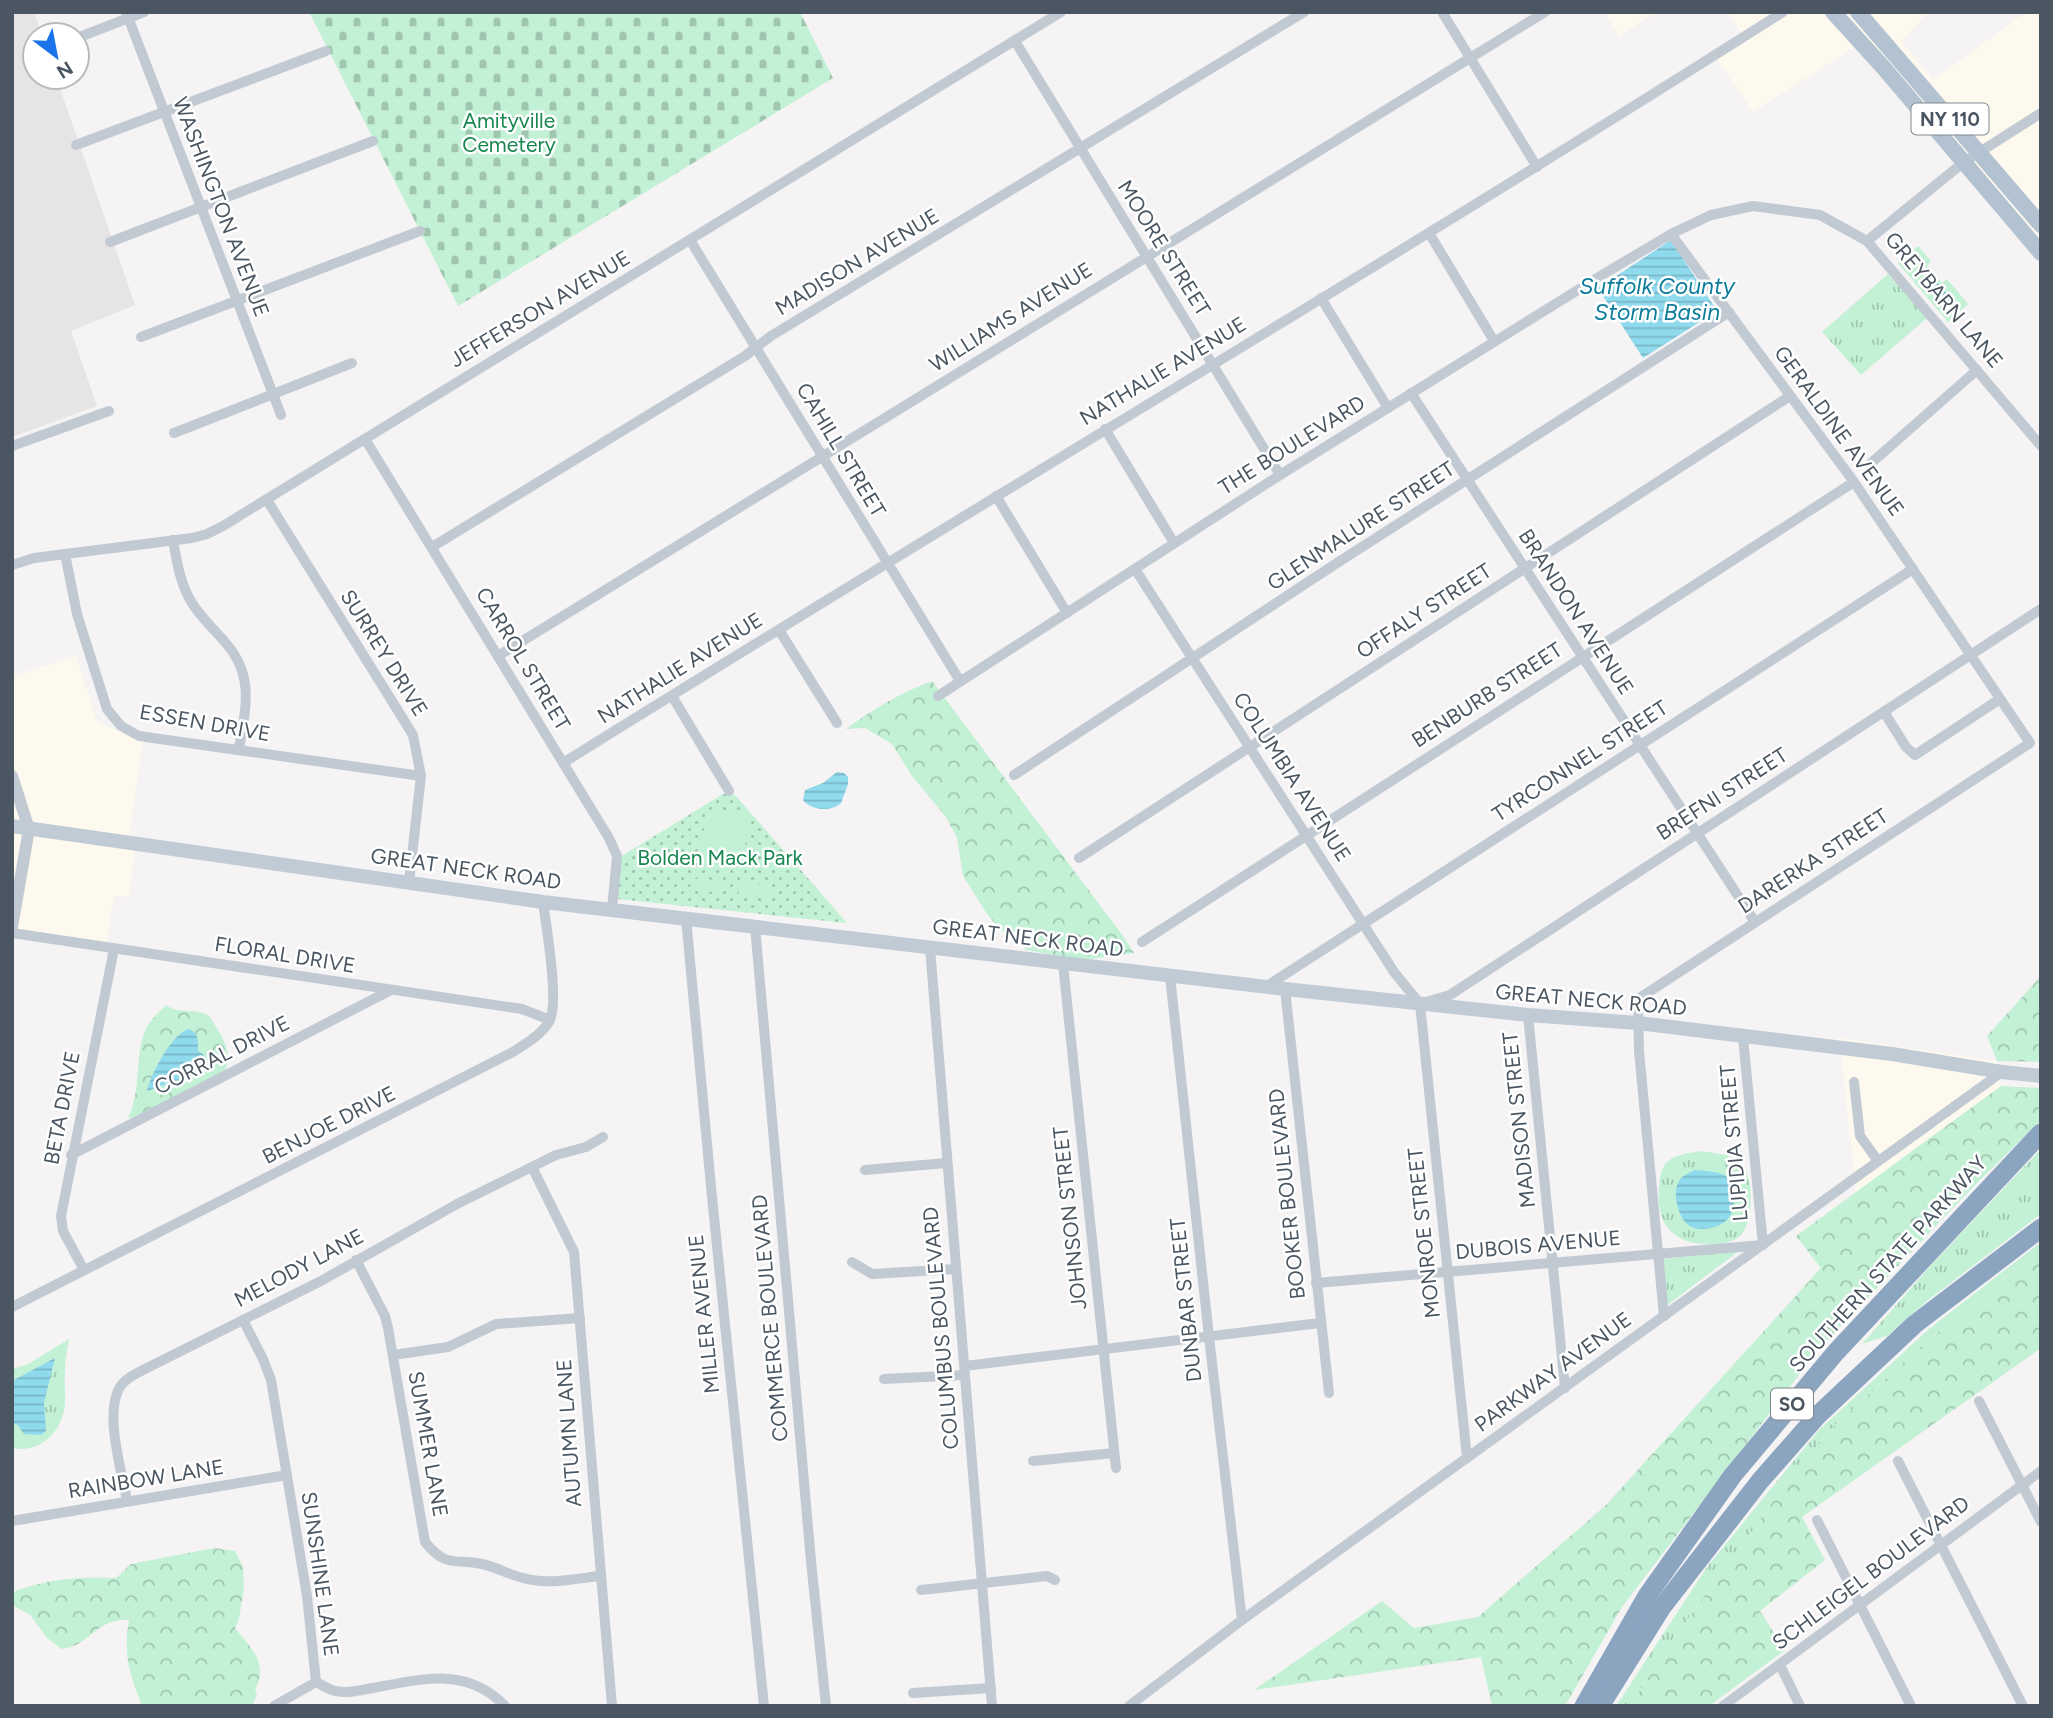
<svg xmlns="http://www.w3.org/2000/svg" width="2053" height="1718" viewBox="0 0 2053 1718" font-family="Figtree,sans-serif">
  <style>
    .commercial { fill: #fdf9ef }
    .education { fill: #e6e4e5 }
    .grass { fill: url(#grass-tufts) }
    .forest { fill: url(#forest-crowns) }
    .cemetery { fill: url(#cemetery-stones) }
    .park { fill: url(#park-dots) }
    .pitch { fill: #c3f1d5 }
    .water { fill: url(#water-rules) }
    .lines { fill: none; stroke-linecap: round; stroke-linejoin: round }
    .minor { stroke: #c1cad2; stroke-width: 10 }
    .tertiary { stroke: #c1cad2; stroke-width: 12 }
    .secondary { stroke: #c1cbd6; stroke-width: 14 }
    .primary { stroke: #b3c2d1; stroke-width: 16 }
    .motorway { stroke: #8ba5c1; stroke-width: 19 }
    .labels { text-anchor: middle; stroke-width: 5; stroke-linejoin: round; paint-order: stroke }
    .shield { fill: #fff; stroke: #808990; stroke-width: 2 }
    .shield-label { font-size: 19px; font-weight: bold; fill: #4a5661 }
    .park-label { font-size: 21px; fill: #17864f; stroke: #fff }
    .street-label { font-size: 21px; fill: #4a5661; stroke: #fff }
    .water-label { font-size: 23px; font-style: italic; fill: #0c7c9b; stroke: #fff }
  </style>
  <defs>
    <pattern id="grass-tufts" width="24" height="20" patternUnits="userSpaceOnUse" patternTransform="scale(1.75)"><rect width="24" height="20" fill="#c3f1d5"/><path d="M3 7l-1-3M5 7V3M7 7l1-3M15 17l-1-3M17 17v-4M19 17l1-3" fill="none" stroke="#a0c6b0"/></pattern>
    <pattern id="forest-crowns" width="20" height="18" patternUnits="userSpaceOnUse" patternTransform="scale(1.75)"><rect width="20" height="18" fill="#c3f1d5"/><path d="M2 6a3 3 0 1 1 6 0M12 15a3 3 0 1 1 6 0" fill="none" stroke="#a0c6b0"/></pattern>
    <pattern id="cemetery-stones" width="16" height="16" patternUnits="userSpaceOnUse" patternTransform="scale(1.75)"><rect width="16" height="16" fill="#c3f1d5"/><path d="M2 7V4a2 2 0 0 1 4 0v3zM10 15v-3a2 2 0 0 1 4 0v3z" fill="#a0c6b0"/></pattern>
    <pattern id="park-dots" width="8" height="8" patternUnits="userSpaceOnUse" patternTransform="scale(1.75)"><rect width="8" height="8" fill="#c3f1d5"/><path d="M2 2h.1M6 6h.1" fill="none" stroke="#a0c6b0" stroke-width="1.8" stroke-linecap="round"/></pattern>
    <pattern id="water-rules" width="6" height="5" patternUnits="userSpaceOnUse" patternTransform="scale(1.75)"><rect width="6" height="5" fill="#90daee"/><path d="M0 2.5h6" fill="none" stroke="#78b4c4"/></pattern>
  </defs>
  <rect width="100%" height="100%" fill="#f5f3f3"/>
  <g class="commercial">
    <path d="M1604,12H1657L1619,36Z"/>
    <path d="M1728,12H1928L1901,41L1933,80L2026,12H2041V265L1855,47L1753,112L1717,59L1746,42Z"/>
    <path d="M76,656L97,722L143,740L128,846L135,848L129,897L114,896L105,953L12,931V676Z"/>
    <path d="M1839,1038L1997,1061L2001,1086L1856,1192Z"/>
  </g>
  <path class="education" d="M12,12H34L42,35H35V77H56L135,305L71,331L97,406L12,437Z"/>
  <g class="grass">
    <path d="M1888,274L1927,318L1861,375L1822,332Z"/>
    <path d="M2041,1149V1214L1927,1301L1887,1336L1862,1344L1934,1262Z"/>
    <path d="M1701,1151C1712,1153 1727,1153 1737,1160C1755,1170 1754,1219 1742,1234C1735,1241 1727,1243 1718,1244C1678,1247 1656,1229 1659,1189C1660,1180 1660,1170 1666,1163C1674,1154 1690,1153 1701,1151Z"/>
    <path d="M2041,1242V1252L2004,1278L1916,1351L1834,1426L1786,1484L1674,1638L1630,1706H1616L1707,1567L1820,1429L1929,1329Z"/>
    <path d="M1739,1251L1666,1306L1663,1259Z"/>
    <path d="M69,1339C67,1350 65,1361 65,1372C64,1383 66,1395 65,1405C62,1432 40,1454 12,1448V1369L28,1364Z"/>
  </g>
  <g class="forest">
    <path d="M932,681L1123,936L1134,953L1083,960L1027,950L999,928L987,914L963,876L957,838L946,817L912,776L892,744L865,728L846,729C873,709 900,693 932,681Z"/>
    <path d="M2041,976V1062L1997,1061L1987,1036Z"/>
    <path d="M166,1005C180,1015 196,1007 209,1016C220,1033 234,1051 225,1070L140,1116L128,1118C142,1089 134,1059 145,1031C149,1020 159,1013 166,1005Z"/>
    <path d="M2001,1086L2041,1088V1120L1972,1188L1818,1350L1622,1607L1565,1706H1492L1481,1657L1254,1690L1382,1601L1414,1628L1478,1617L1606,1505L1821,1268L1796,1236Z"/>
    <path d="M2041,1252V1348L1802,1517L1825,1560L1760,1611L1785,1650L1709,1706H1630L1674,1638L1786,1484L1834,1426L1916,1351L2004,1278Z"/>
    <path d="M214,1548L235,1551L243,1567L244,1587L239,1619L235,1628C251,1648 269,1663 255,1690L257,1694L252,1706H142C129,1673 123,1654 129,1620C97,1617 90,1646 62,1649L48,1639L30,1615L12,1605L15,1591C49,1579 80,1576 116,1578L131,1564Z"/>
  </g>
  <path class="cemetery" d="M309,12H800L833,78L458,306Z"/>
  <path class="park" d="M723,794L735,795L847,923L617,899L620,857Z"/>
  <g class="pitch">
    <path d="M1918,246L1931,261L1927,265L1942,283L1947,279L1968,304L1948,322L1898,263Z"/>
    <path d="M712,809L749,814L743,867L700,862L706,812Z"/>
    <path d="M691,878L724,881L723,893L690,889Z"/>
    <path d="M740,883L772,886L771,898L738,895Z"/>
  </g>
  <g class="water">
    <path d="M1671,240L1717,311L1643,358L1598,288Z"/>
    <path d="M1937,282L1957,306L1949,312L1930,288Z"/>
    <path d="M837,772L844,773L848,777V784L841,803C831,812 812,811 803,800L805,790L823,783Z"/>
    <path d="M189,1029C199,1033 198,1041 198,1051L203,1054L207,1062L187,1077L147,1091C151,1074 172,1033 189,1029Z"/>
    <path d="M1695,1170C1714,1172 1734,1170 1734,1195C1734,1202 1734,1209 1730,1216C1723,1228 1698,1234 1687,1224C1677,1214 1671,1190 1681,1178C1684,1175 1691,1172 1695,1170Z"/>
    <path d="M55,1358L44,1403L46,1431L41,1435L24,1434L16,1423L12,1427V1381Z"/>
  </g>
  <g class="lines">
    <g class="minor">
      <path d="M126,12L281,415"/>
      <path d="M1442,12L1537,167"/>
      <path d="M77,38L144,12"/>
      <path d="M1015,41L1280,475"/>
      <path d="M76,145L326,51"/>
      <path d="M1429,233L1494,341"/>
      <path d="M690,240L960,681"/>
      <path d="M1867,241L1964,162L2041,113"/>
      <path d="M110,242L373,141"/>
      <path d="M1321,298L1388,408"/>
      <path d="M141,337L420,231"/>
      <path d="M1411,393L1755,922"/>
      <path d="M1105,429L1174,543"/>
      <path d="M174,433L352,363"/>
      <path d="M365,439L609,838L617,856L612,909"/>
      <path d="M12,446L109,411"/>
      <path d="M1870,464L1977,370"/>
      <path d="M996,496L1067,613"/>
      <path d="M267,500L413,735L421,776L409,882"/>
      <path d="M173,540C177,562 180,584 192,603C210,632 240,646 245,684C248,705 242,728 239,749"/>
      <path d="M432,547L745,356L771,336L1304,12"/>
      <path d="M65,554L77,614L107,709L121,726L139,736L421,776"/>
      <path d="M12,565L34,558L192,538L207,534L223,526L1061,12"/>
      <path d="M1135,569L1394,972L1420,1004"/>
      <path d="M779,630L837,723"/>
      <path d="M498,656L1545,12"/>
      <path d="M672,696L729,791"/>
      <path d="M938,696L1280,475L1602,275L1671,234L1711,215L1753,206L1820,215L1867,241L2041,446"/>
      <path d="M1884,712L1906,747L1915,755L2000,699"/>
      <path d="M563,763C968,510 1380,268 1783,12"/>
      <path d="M1014,775L1337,563L1729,312"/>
      <path d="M1079,858L1790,396"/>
      <path d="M686,918L712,1197L764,1706"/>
      <path d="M755,926L811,1561L826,1706"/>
      <path d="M12,933L522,1009L550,1020"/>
      <path d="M1142,942L1854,482"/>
      <path d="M930,948L992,1706"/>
      <path d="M1063,964L1116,1468"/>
      <path d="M1170,976L1209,1337L1242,1620"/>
      <path d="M1267,986L1913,569"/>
      <path d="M1285,989L1329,1393"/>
      <path d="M1426,1002L1450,995L2041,609"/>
      <path d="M1420,1004L1467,1458"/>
      <path d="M1528,1015L1565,1388"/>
      <path d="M1854,1082L1860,1136L1878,1161"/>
      <path d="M71,1155L391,990"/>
      <path d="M532,1167L574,1252L612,1706"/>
      <path d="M865,1170L947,1163"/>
      <path d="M356,1260L385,1316L388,1328L425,1542C447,1569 455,1558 482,1564C496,1567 510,1575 523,1578C547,1585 575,1579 599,1576"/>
      <path d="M852,1262L872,1274L956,1269"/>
      <path d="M84,1270L63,1231L61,1216L114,949"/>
      <path d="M1316,1283L1763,1245L1743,1037"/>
      <path d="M12,1307L511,1053C525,1044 540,1036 549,1022C560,1004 546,926 543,902"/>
      <path d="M1664,1316L1639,1051L1638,999L2030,743L1854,482L1671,234"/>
      <path d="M243,1320L263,1359L271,1380L307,1596L316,1682"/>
      <path d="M393,1355L448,1347L496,1324L580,1318"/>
      <path d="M965,1366L1320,1323"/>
      <path d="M884,1379L964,1375"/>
      <path d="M1979,1401L2041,1522"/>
      <path d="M1033,1461L1114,1453"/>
      <path d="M1898,1461L2023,1706"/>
      <path d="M127,1501C122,1471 101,1405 124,1382C129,1377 137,1373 143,1370L321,1281L457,1204L556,1155L586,1147L603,1137"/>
      <path d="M1817,1520L1911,1706"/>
      <path d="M12,1521L287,1475"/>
      <path d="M921,1590L1047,1576L1055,1580"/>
      <path d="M1780,1665L1800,1706"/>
      <path d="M316,1682C322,1685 329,1690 336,1691C348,1694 361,1690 373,1688C422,1679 467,1666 505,1706"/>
      <path d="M913,1693L991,1688"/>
      <path d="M274,1706L316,1682"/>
      <path d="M1129,1706L1242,1620L2002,1072"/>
      <path d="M1723,1706L2041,1471"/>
    </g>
    <path class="tertiary" d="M12,776L29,829L12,927"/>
    <path class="secondary" d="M12,826L543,902L1285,989L1528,1015L1638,1023L1892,1054L2002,1072L2041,1076"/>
    <g class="primary">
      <path d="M1833,12L1883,67L2041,253"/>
      <path d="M1858,12L2041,225"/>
    </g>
    <g class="motorway">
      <path d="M1584,1706L1647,1596L1733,1475L1836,1352L2041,1133"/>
      <path d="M1600,1706L1662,1607L1760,1481L1818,1415L1915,1324L2041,1228"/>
    </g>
  </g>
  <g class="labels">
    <g class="shield">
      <rect x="1911.5" y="103.5" width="77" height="31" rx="5"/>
      <rect x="1771" y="1388.5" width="42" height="31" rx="5"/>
    </g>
    <g class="shield-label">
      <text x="1950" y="126">NY 110</text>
      <text x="1792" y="1411">SO</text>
    </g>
    <g class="park-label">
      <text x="509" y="128">Amityville<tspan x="509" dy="24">Cemetery</tspan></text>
      <text x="720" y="865">Bolden Mack Park</text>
    </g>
    <g class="street-label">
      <text transform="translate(221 207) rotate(69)" y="7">WASHINGTON AVENUE</text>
      <text transform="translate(1164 248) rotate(58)" y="7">MOORE STREET</text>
      <text transform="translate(857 262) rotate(-31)" y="7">MADISON AVENUE</text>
      <text transform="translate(1944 300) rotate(50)" y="7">GREYBARN LANE</text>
      <text transform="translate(540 309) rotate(-31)" y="7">JEFFERSON AVENUE</text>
      <text transform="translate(1011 317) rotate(-32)" y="7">WILLIAMS AVENUE</text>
      <text transform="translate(1163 371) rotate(-31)" y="7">NATHALIE AVENUE</text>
      <text transform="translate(1839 431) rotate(54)" y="7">GERALDINE AVENUE</text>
      <text transform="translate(1292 445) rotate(-32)" y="7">THE BOULEVARD</text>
      <text transform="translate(841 450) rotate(59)" y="7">CAHILL STREET</text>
      <text transform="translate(1361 526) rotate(-33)" y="7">GLENMALURE STREET</text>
      <text transform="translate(1424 611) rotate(-33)" y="7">OFFALY STREET</text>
      <text transform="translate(1576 612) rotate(57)" y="7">BRANDON AVENUE</text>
      <text transform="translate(384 653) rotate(58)" y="7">SURREY DRIVE</text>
      <text transform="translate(523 659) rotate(59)" y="7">CARROL STREET</text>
      <text transform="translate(680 668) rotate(-32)" y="7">NATHALIE AVENUE</text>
      <text transform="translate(1487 695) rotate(-33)" y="7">BENBURB STREET</text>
      <text transform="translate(205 723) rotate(10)" y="7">ESSEN DRIVE</text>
      <text transform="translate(1580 761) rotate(-33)" y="7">TYRCONNEL STREET</text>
      <text transform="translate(1292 777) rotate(57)" y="7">COLUMBIA AVENUE</text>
      <text transform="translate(1722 794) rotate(-33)" y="7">BREFNI STREET</text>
      <text transform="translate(1813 861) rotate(-33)" y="7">DARERKA STREET</text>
      <text transform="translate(466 869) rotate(8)" y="7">GREAT NECK ROAD</text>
      <text transform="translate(1028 938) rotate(7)" y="7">GREAT NECK ROAD</text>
      <text transform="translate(285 955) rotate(9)" y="7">FLORAL DRIVE</text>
      <text transform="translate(1591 1000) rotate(5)" y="7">GREAT NECK ROAD</text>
      <text transform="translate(222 1055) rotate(-27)" y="7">CORRAL DRIVE</text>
      <text transform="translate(62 1108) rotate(-79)" y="7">BETA DRIVE</text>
      <text transform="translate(1519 1120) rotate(-96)" y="7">MADISON STREET</text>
      <text transform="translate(329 1125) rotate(-27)" y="7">BENJOE DRIVE</text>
      <text transform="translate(1734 1143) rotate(-95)" y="7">LUPIDIA STREET</text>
      <text transform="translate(1287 1194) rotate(-96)" y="7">BOOKER BOULEVARD</text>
      <text transform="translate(1070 1218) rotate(-96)" y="7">JOHNSON STREET</text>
      <text transform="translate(1424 1233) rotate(-96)" y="7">MONROE STREET</text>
      <text transform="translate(1538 1245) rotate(-5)" y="7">DUBOIS AVENUE</text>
      <text transform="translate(1888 1264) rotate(-48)" y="7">SOUTHERN STATE PARKWAY</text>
      <text transform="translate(299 1268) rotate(-28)" y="7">MELODY LANE</text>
      <text transform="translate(1186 1300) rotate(-96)" y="7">DUNBAR STREET</text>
      <text transform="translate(704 1314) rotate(-96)" y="7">MILLER AVENUE</text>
      <text transform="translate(770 1318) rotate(-95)" y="7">COMMERCE BOULEVARD</text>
      <text transform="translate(941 1328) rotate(-95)" y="7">COLUMBUS BOULEVARD</text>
      <text transform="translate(1553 1372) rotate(-36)" y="7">PARKWAY AVENUE</text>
      <text transform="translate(569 1433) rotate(-94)" y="7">AUTUMN LANE</text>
      <text transform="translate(428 1444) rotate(80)" y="7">SUMMER LANE</text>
      <text transform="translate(146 1479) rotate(-9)" y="7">RAINBOW LANE</text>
      <text transform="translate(1871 1573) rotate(-37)" y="7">SCHLEIGEL BOULEVARD</text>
      <text transform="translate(320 1574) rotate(82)" y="7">SUNSHINE LANE</text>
    </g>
    <g class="water-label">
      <text x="1657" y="294">Suffolk County<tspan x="1657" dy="26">Storm Basin</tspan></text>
    </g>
  </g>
  <rect width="2053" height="1718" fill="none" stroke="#4a5661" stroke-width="28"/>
  <g transform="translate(56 56) rotate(148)"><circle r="33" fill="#ffffff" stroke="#b7bbc0" stroke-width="2"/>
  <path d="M0-5L12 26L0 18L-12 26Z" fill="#1a73e8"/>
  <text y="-10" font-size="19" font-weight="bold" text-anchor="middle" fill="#4a5661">N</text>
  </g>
</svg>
